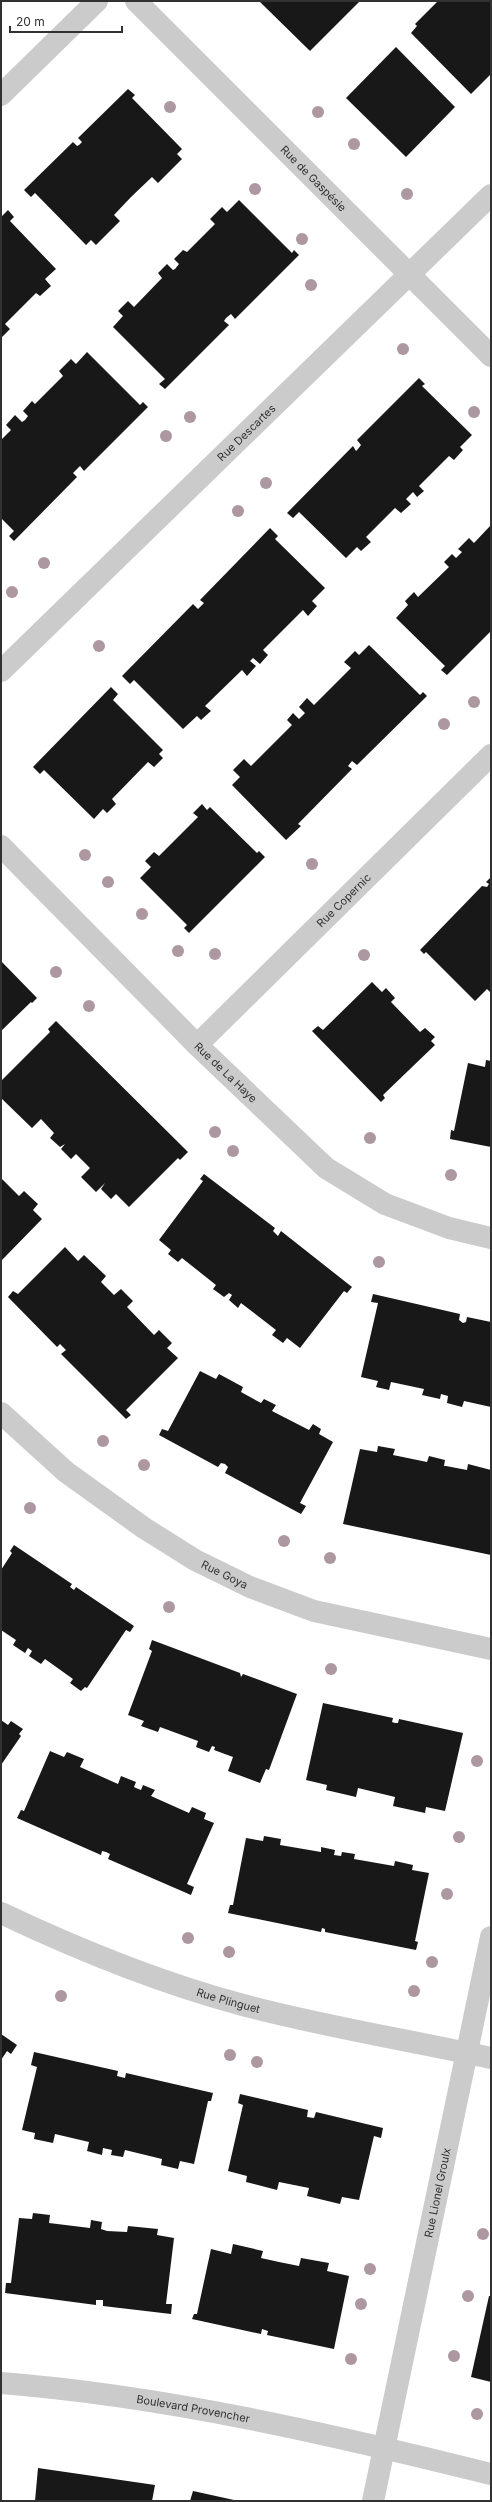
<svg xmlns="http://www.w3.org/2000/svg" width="492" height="2502" viewBox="0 0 492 2502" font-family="Inter,sans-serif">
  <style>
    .building { fill: #181818 }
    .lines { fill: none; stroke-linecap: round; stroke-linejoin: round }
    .minor { stroke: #cbcbcb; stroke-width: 22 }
    .tree { fill: #ad97a0 }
    .labels { text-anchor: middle; stroke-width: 4; stroke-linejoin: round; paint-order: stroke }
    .street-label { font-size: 11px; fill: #313131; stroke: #fff }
  </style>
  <rect width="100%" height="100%" fill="#fff"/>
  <g class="building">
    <path d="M259,1H360L310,51Z"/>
    <path d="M438,1H491V74L471,94L411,33L417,26L415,24Z"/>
    <path d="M396,47L455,107L406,157L346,98Z"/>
    <path d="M128,89L135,95L132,98L182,149L177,154L182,159L158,183L152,177L131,197L114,215L120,221L96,245L91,240L86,245L35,193L31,197L24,190L73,142L77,146L79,145L82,142L78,138Z"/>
    <path d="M239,200L292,253L294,250L299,255L235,319L231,314L226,318L224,321L229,325L165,389L159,384L165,379L113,327L123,316L118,311L128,301L134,307L162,278L158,273L167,264L173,270L175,269L179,264L174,259L183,250L187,252L215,224L210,219L222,207L227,212Z"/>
    <path d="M8,210L14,217L10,221L56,269L45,279L51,286L40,296L36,293L5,324L10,329L1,338V217Z"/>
    <path d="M87,352L140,405L143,402L148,407L84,471L80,466L73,473L77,477L14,541L9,536L14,531L1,518V440L11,430L6,425L15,415L22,422L25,420L28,416L23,411L32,401L35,404L63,376L59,371L71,359L76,364Z"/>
    <path d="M419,378L425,384L422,386L472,435L460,447L463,450L454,460L449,456L419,486L424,491L417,497L413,492L406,499L411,504L401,513L395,508L366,537L371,542L361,551L357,547L346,558L299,512L293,518L287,513L353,446L356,451L358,449L361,445L357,440Z"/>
    <path d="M491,525V631L447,675L441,670L445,666L396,618L408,605L405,601L414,592L418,597L449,567L444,562L452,554L456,558L462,552L458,549L469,538L474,543Z"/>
    <path d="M270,528L278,536L275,539L325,588L312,601L317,606L308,616L303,610L263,650L268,655L260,664L253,658L250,661L256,666L247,676L242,670L205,706L211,711L201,720L197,716L183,729L134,680L130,684L122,676L193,604L198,609L204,603L200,600Z"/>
    <path d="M369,645L420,695L423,692L427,696L357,765L352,761L348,766L352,769L298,824L301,826L286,840L232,785L240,777L233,770L244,759L251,766L292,725L287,720L293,713L299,719L305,713L299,707L307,698L314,705L351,668L344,662L355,651L359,655Z"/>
    <path d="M111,687L118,694L113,700L163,750L159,754L163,758L154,767L148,762L112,799L116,804L107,813L103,809L94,819L44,770L40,774L33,767Z"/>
    <path d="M202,804L207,810L210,807L257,853L259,851L265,857L189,933L184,928L187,925L140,878L151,867L145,861L154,852L159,856L198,817L193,813Z"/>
    <path d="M491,877V993L487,989L475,1001L426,952L424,954L420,950L482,886L487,887L489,884L486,882Z"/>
    <path d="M1,961L37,998L32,1003L31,1002L1,1031Z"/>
    <path d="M372,982L382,992L386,988L395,998L391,1002L420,1032L425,1028L435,1037L431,1041L435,1045L383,1095L385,1098L381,1102L312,1031L318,1026L323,1030Z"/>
    <path d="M56,1021L188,1152L180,1160L178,1158L129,1207L116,1194L111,1199L101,1189L105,1183L96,1192L81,1177L90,1168L76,1154L71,1159L61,1149L65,1144L60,1147L50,1138L54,1133L41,1119L32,1128L1,1098V1081L50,1032L48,1029Z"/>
    <path d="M486,1060L491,1061V1147L450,1139L451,1130L454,1131L468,1063L485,1067Z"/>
    <path d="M204,1174L275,1228L273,1231L278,1236L281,1231L352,1287L347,1293L344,1291L300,1348L287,1338L283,1343L272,1335L276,1330L241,1303L238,1308L229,1300L232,1295L229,1293L224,1297L213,1289L216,1285L182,1258L178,1262L168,1254L171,1250L159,1240L203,1181L200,1179Z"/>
    <path d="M1,1178L19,1196L24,1191L38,1204L33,1210L42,1219L1,1261Z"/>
    <path d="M65,1247L78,1261L84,1255L106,1276L101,1282L114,1295L121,1289L133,1301L127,1307L154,1335L159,1330L172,1343L167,1348L178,1358L126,1410L131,1415L126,1419L61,1354L66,1350L60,1344L57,1347L8,1297L13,1291L18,1294Z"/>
    <path d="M373,1294L460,1314L459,1320L463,1323L466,1322L467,1317L491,1322V1407L464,1401L462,1407L447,1403L448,1396L441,1394L440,1399L422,1395L424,1389L391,1382L389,1390L376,1387L378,1381L361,1377L378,1303L371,1302Z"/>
    <path d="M200,1371L216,1379L219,1374L243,1387L241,1392L261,1403L264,1399L276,1405L272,1411L309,1430L313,1424L321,1429L319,1434L333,1442L300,1503L306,1506L301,1514L225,1473L228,1467L225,1464L221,1463L218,1467L159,1435L162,1429L168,1431Z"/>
    <path d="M378,1446L395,1449L393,1455L427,1462L429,1456L445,1460L444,1466H446L467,1470L468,1464L491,1470V1555L343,1524L360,1449L377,1452Z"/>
    <path d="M14,1545L72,1584L70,1587L74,1590L76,1587L134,1626L130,1632L126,1630L87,1688L85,1687L81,1691L70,1683L73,1679L45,1659L41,1664L29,1656L32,1651L28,1648L25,1653L13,1645L16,1640L1,1630V1570L12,1553L10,1551Z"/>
    <path d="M152,1640L240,1673L241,1677L243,1674L297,1694L269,1770L266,1769L260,1783L228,1771L233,1757L214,1750L215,1747L212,1746L209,1752L196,1747L198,1741L160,1727L158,1732L141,1726L144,1721L128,1715L152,1651L149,1649Z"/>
    <path d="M323,1703L393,1718L392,1722L395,1723H398L399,1719L463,1733L445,1811L426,1807L425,1813L393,1806L395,1797L358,1788L356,1797L326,1790L327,1785L306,1780Z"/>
    <path d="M1,1720L8,1725L11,1721L23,1729L19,1734L21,1736L1,1765Z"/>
    <path d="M50,1751L64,1757L67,1752L84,1759L80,1767L118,1784L121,1776L136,1782L134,1787L136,1788L141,1790L143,1785L155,1790L151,1796L189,1813L192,1807L206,1813L204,1819L214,1823L187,1884L194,1887L191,1895L108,1859L110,1854L106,1852L102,1851L101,1855L17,1818L21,1810L24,1811Z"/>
    <path d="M264,1836L281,1839L280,1845L321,1852V1847L335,1850L334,1855L341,1856L342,1852L355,1854L354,1859L394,1866L395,1861L413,1865L412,1870L429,1873L415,1941L418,1942L416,1950L325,1932V1929L322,1928L321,1932L228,1913L230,1905H233L246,1838L263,1841Z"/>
    <path d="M1,2034L17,2045L11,2054L7,2051L1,2060Z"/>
    <path d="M34,2052L118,2071L117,2076L125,2078L126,2073L213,2093L211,2101H208L194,2164L180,2161L178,2169L161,2165L162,2159L125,2150L123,2157L111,2155L112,2150L103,2148L102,2155L87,2151L89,2142L55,2134L53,2143L34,2139L35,2133L22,2130L37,2067L31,2065Z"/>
    <path d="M240,2094L308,2110L307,2117L314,2118L316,2112L383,2128L381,2138L374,2136L359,2200L342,2197L340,2204L307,2196L309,2188L279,2182L277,2190L246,2182L247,2176L228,2171L243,2105L238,2103Z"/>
    <path d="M33,2213L50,2215L49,2223L90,2228L91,2220L102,2222L101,2229L107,2231L127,2232L128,2226L158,2229L157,2235L174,2238L166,2304H172L171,2314L103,2306V2300H96V2305L5,2293L6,2283H11L19,2218L32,2219Z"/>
    <path d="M233,2244L263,2251L261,2258L279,2262L299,2266L301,2258L329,2263L327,2271L349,2276L334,2349L267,2335L268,2331L262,2329L261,2334L192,2319L194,2314H197L211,2249L231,2254Z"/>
    <path d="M489,2296H491V2382L471,2377Z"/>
    <path d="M38,2468L155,2485L152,2501H35Z"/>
    <path d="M193,2491L234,2500V2501H190Z"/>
  </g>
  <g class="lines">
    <g class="minor">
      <path id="s1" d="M136,1L491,356"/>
      <path d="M1,95L97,1"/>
      <path id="s2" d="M1,671L491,195"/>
      <path id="s3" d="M1,846L197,1045L326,1168L385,1204L449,1228L491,1238"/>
      <path id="s4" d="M197,1045L491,755"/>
      <path id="s5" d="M1,1413L66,1472L144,1528L195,1560L250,1587L314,1611L491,1649"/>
      <path id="s6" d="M1,1913C79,1950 160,1983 243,2005C325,2027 409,2040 491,2058"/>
      <path id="s7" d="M1,2383C166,2396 330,2434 491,2474"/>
      <path id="s8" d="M373,2501L491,1937"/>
    </g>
  </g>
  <g class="tree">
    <circle cx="170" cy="107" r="6"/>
    <circle cx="318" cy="112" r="6"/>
    <circle cx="354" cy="144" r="6"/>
    <circle cx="255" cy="189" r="6"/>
    <circle cx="407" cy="194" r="6"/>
    <circle cx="302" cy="239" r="6"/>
    <circle cx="311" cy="285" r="6"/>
    <circle cx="403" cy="349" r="6"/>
    <circle cx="474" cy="412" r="6"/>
    <circle cx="190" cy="417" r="6"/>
    <circle cx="166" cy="436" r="6"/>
    <circle cx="266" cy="483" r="6"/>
    <circle cx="238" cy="511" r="6"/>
    <circle cx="44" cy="563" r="6"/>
    <circle cx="12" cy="592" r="6"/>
    <circle cx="99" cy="646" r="6"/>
    <circle cx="474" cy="702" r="6"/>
    <circle cx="444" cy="724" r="6"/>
    <circle cx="85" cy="855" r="6"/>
    <circle cx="312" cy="864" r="6"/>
    <circle cx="108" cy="882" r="6"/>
    <circle cx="142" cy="914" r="6"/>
    <circle cx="178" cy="951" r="6"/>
    <circle cx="215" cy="954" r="6"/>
    <circle cx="364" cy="955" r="6"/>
    <circle cx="56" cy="972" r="6"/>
    <circle cx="89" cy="1006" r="6"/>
    <circle cx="215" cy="1132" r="6"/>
    <circle cx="370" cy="1138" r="6"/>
    <circle cx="233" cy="1151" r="6"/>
    <circle cx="451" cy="1175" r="6"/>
    <circle cx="379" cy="1262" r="6"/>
    <circle cx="103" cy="1441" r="6"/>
    <circle cx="144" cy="1465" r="6"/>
    <circle cx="30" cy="1508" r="6"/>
    <circle cx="284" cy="1541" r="6"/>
    <circle cx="330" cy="1558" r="6"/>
    <circle cx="169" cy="1607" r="6"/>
    <circle cx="331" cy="1669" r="6"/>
    <circle cx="477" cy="1761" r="6"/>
    <circle cx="459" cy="1837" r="6"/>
    <circle cx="447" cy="1894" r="6"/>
    <circle cx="188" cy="1938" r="6"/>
    <circle cx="229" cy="1952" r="6"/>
    <circle cx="432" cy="1962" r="6"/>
    <circle cx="414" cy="1991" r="6"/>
    <circle cx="61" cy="1996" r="6"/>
    <circle cx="230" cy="2055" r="6"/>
    <circle cx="257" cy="2062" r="6"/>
    <circle cx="483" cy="2234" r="6"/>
    <circle cx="370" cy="2269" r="6"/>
    <circle cx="468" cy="2296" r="6"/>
    <circle cx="361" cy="2304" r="6"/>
    <circle cx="454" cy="2356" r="6"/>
    <circle cx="351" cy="2359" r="6"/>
    <circle cx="477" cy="2414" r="6"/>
  </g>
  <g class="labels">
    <g class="street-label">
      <text dy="4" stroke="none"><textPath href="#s1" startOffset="251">Rue de Gaspésie</textPath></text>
      <text dy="4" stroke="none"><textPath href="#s2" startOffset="342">Rue Descartes</textPath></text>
      <text dy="4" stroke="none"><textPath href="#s4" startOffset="206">Rue Copernic</textPath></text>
      <text dy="4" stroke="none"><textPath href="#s3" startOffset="319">Rue de La Haye</textPath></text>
      <text dy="4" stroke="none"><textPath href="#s5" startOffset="277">Rue Goya</textPath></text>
      <text dy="4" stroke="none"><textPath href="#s6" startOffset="244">Rue Plinguet</textPath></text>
      <text dy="4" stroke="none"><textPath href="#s8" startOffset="315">Rue Lionel Groulx</textPath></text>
      <text dy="4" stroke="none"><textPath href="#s7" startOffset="194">Boulevard Provencher</textPath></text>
    </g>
  </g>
  <rect width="492" height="2502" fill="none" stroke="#313131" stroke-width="4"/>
  <path d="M10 26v6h112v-6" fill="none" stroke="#313131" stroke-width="2"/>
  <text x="16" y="26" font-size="12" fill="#313131" stroke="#ffffff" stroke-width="3" paint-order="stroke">20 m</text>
</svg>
